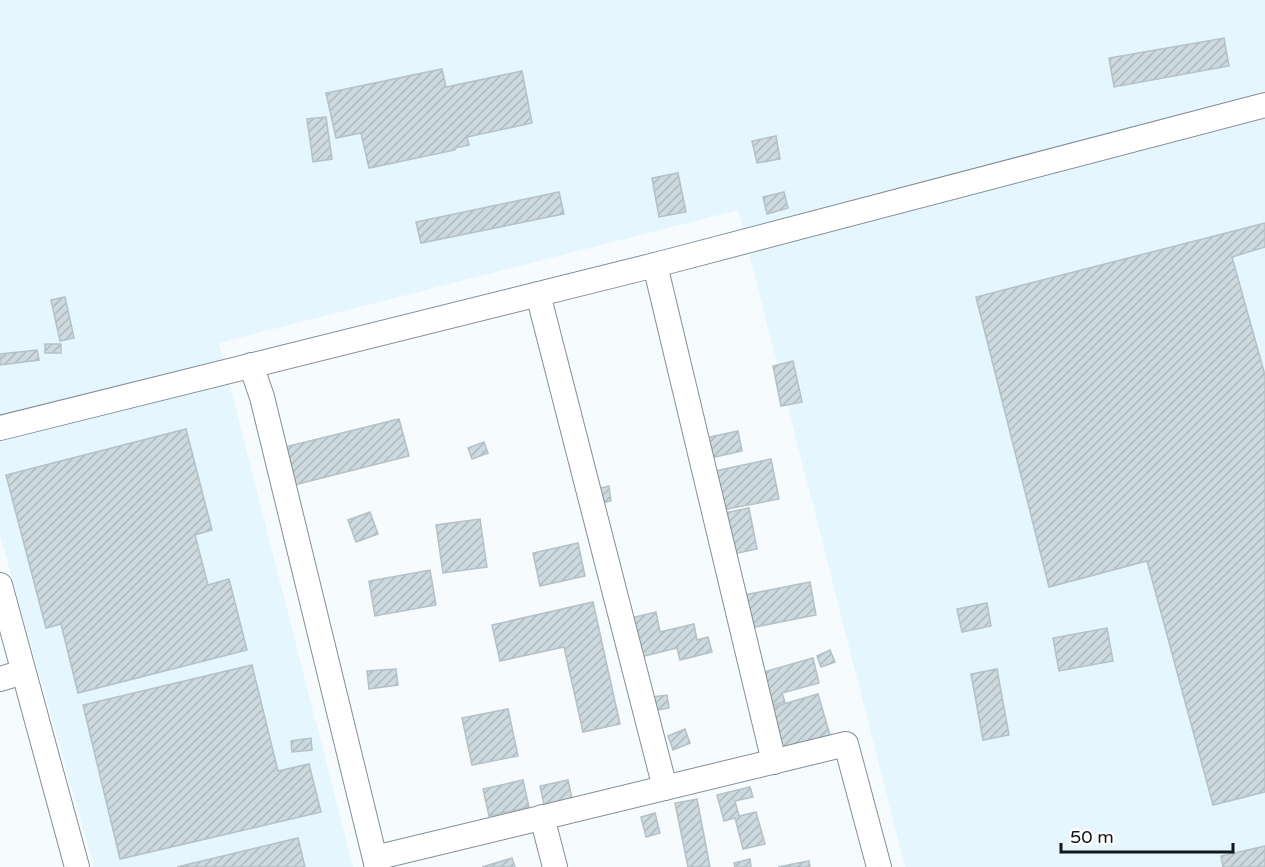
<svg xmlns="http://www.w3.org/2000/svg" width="1265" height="867" viewBox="0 0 1265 867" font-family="'Varela Round',sans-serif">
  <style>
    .built { fill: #e5f6fe }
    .building { fill: url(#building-hatch); stroke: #b4c1c7; stroke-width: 1.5 }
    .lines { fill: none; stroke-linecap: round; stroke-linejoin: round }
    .street-casing { stroke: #838f95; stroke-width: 26 }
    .street { stroke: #fff; stroke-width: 24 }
  </style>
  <defs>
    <pattern id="building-hatch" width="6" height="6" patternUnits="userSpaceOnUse" patternTransform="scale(1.5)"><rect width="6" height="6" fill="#ccd9df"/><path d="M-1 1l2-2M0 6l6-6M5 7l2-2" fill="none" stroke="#aebabf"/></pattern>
  </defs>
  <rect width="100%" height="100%" fill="#f6fbfe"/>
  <path class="built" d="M0,0H1265V867H905L738,210L219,343L353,867H94L0,535Z"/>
  <g class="building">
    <path d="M1224,38L1229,66L1114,87L1109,58Z"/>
    <path d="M442,69L446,87L522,71L532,123L467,137L469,145L455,148V150L369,168L361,133L336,138L326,93Z"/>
    <path d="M326,117L332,159L313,162L307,119Z"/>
    <path d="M776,136L780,159L757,163L752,141Z"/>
    <path d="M678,173L686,212L659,217L652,178Z"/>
    <path d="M559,192L564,214L421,243L416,222Z"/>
    <path d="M784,192L788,208L767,214L763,197Z"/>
    <path d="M1265,223V247L1232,257L1265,375V792L1213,805L1147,561L1049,587L976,297Z"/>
    <path d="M65,297L74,338L60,341L51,300Z"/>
    <rect x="45" y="344" width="16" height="9"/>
    <path d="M37,350L39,360L0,365V354Z"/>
    <path d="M793,361L802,402L781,406L773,366Z"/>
    <path d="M399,419L409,456L294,485L285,447Z"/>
    <path d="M186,429L212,530L195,535L208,585L229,579L247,650L78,693L61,624L46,628L6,475Z"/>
    <path d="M738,431L742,451L710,458L705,438Z"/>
    <path d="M484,442L488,453L472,459L468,448Z"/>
    <path d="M771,459L779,499L717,511L710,472Z"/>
    <path d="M609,486L611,501L596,504L593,490Z"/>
    <path d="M749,508L757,549L723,556L714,515Z"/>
    <path d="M370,512L378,534L356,542L348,520Z"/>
    <path d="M480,519L487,567L443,573L436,525Z"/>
    <path d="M578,543L585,576L540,586L533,553Z"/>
    <path d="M430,570L436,605L375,616L369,581Z"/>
    <path d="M810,582L816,615L750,628L744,595Z"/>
    <path d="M593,602L620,724L583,732L564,647L500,661L492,625Z"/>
    <path d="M987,603L991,626L962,632L957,609Z"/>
    <path d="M656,612L660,632L694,624L697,640L708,637L712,652L680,660L677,648L632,659L623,620Z"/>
    <path d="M1107,628L1113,661L1059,671L1053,638Z"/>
    <path d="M830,650L835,662L821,667L817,656Z"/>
    <path d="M813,658L819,683L782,693L785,702L762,708L753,675Z"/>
    <path d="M252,665L278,771L309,764L321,812L120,859L83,705Z"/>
    <path d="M396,669L398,685L369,689L367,671Z"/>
    <path d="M997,669L1009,735L983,740L971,674Z"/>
    <path d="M818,694L830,735L775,750L763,710Z"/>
    <path d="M667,695L669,708L647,712L645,698Z"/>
    <path d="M508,709L518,756L472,765L462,718Z"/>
    <path d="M685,729L690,743L673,750L668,736Z"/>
    <path d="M311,738L312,750L292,752L291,741Z"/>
    <path d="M523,780L529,807L489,816L483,789Z"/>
    <path d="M568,780L573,803L545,809L540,786Z"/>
    <path d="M750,787L753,797L735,801L739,816L756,812L765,844L743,849L735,818L724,821L717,795Z"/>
    <path d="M697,799L710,867H688L675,803Z"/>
    <path d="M655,813L660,833L646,837L641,817Z"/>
    <path d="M298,838L305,867H177Z"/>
    <path d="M1265,846V867H1223L1221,856Z"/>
    <path d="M512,858L515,867H482Z"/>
    <path d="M750,859L751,867H735L734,863Z"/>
    <path d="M809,861L810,867H778Z"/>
  </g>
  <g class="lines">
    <g class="street-casing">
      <g id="street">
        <path d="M655,265L774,762"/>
        <path d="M538,294L665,788"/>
        <path d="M251,365L262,397L377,867"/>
        <path d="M0,428L655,265L1265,105"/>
        <path d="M0,585L77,867"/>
        <path d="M0,679L23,672"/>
        <path d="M542,817L555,867"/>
        <path d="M375,858L846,744L879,867"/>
      </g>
    </g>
    <use href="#street" class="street"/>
  </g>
  <path d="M1061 843v9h172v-9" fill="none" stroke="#131719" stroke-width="3"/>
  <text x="1070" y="843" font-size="18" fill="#131719" stroke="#ffffff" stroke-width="4.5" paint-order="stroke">50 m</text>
</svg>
